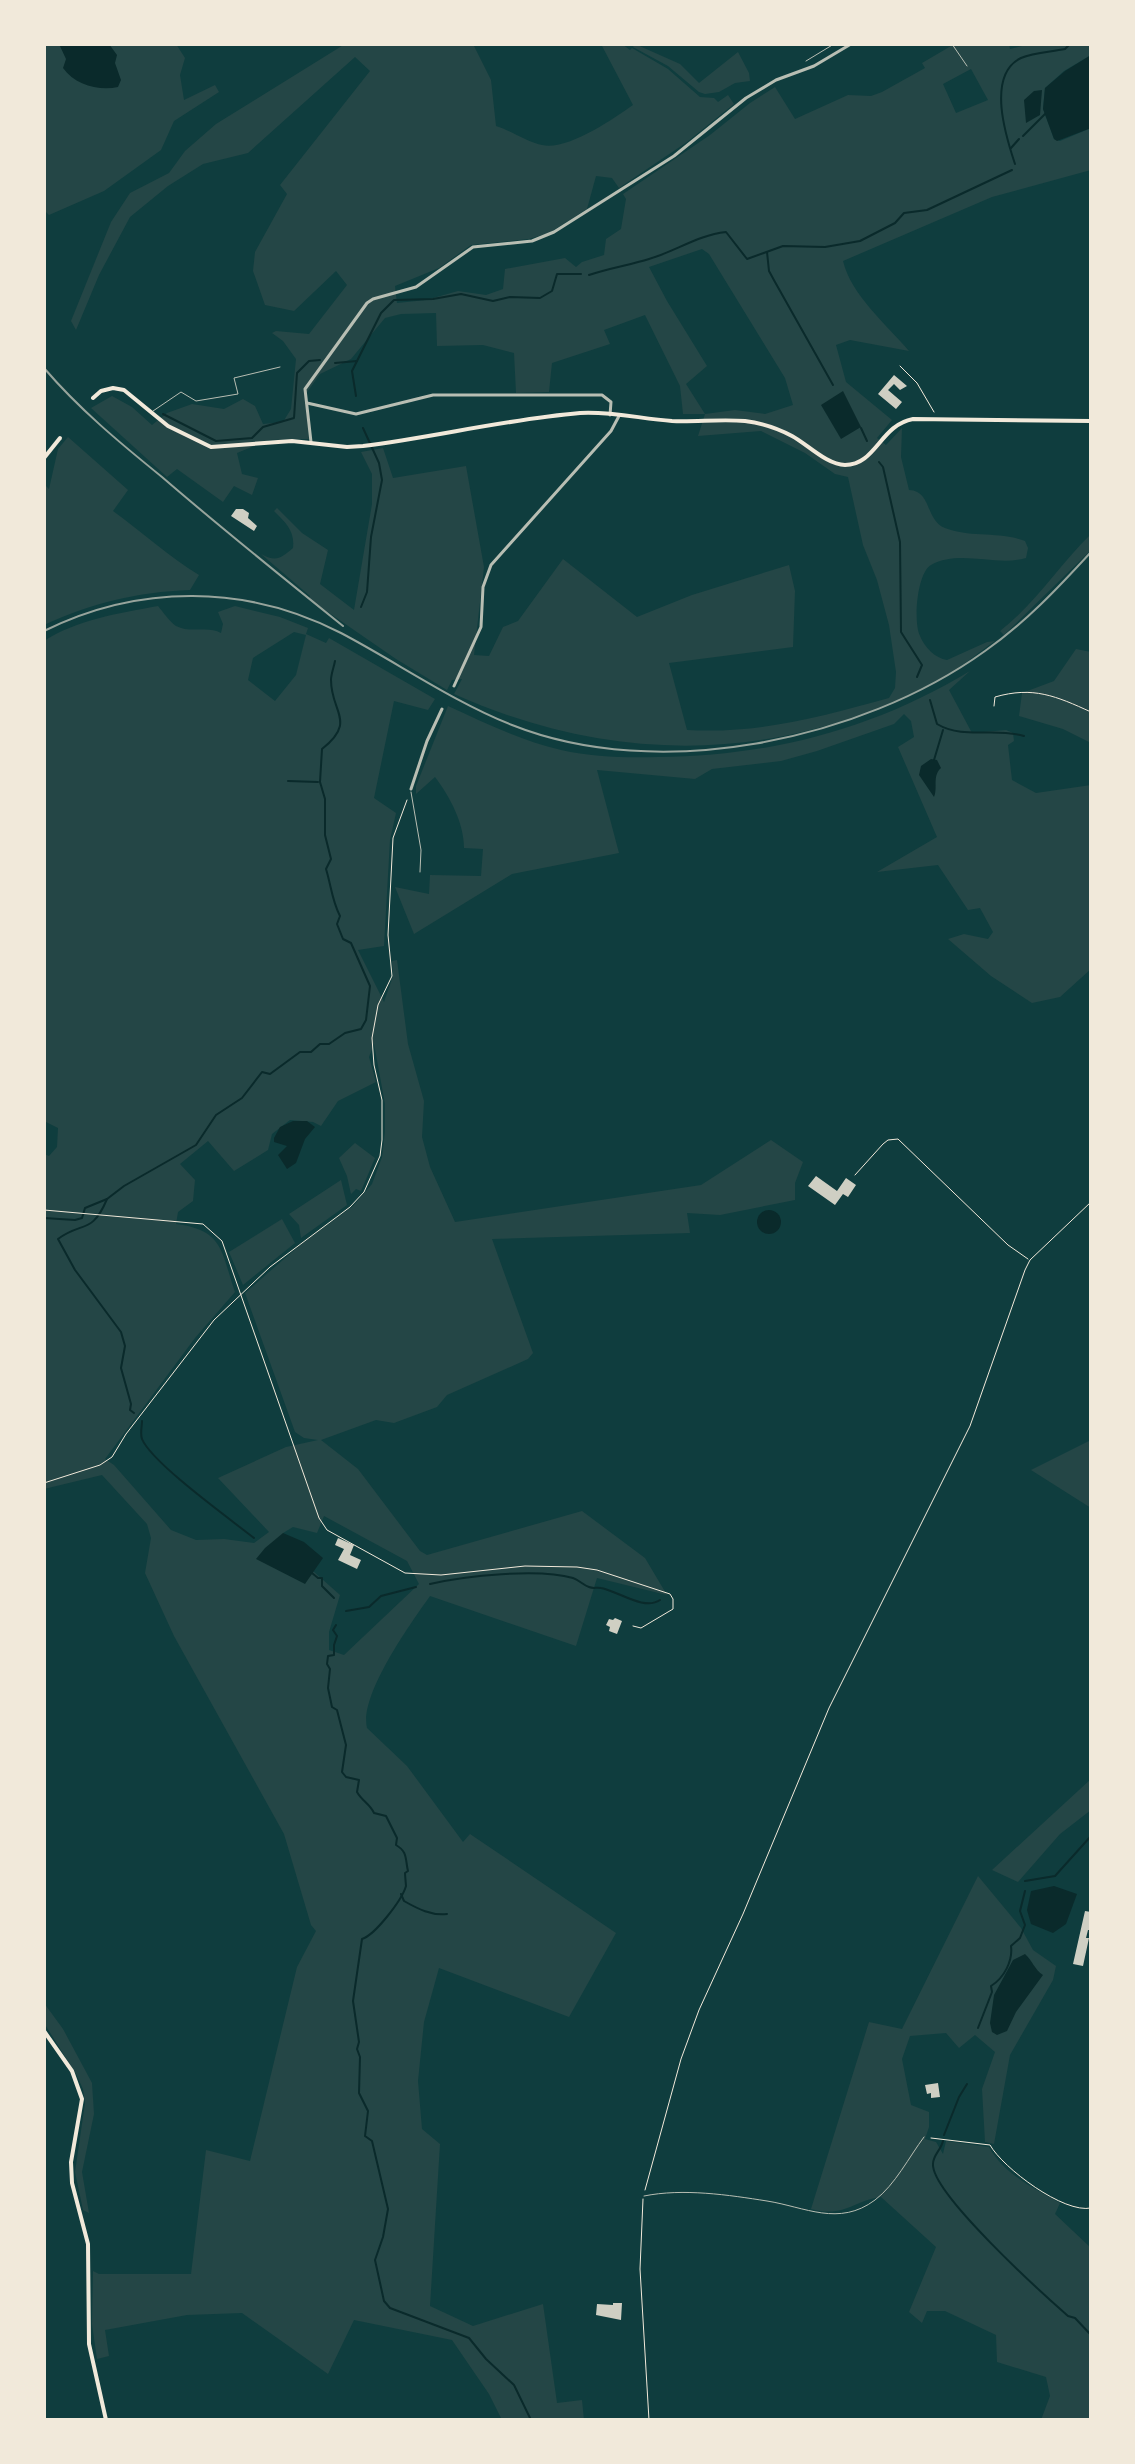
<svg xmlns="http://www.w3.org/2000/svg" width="1135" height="2464" viewBox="0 0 1135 2464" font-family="'Crimson Pro',serif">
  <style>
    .green { fill: #244646; fill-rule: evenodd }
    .water { fill: #0a2a2b }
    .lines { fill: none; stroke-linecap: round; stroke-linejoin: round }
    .stream { stroke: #0a2a2b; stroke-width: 2 }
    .building { fill: #cfcfc3 }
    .path { stroke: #f1e9da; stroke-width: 1 }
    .service { stroke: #b8beb3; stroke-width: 1 }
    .minor { stroke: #b8beb3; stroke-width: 3 }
    .tertiary { stroke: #b8beb3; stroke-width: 3 }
    .secondary { stroke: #f1e9da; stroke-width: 4 }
    .primary { stroke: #f1e9da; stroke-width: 4 }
    .rail { stroke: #97a49c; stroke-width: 2 }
  </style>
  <rect width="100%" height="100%" fill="#0f3d3e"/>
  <g class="green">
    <path d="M44,44H176L185,58L180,75L184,100L215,85L219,92L174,121L161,150L104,191L49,215L44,210Z"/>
    <path d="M345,44H473L491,80L496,126C512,131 527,142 542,145C567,151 613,119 633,105L601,44H622L630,50L632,48L668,69L700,97L714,98L718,102L728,95L734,104L687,142L619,188L612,178L596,176L587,209L549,233L529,239L471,245L439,268L395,286L397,303L426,300L458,291L486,295L503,289L505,269L565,258L576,267L582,262L604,255L606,239L621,229L626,199L623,194L710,135L750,103L775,87L795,119L848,95L871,96L882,92L925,68L922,63L951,46L1009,44L1010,49L1030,44H1091V55L1064,71L1045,88L1043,109L1054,139L1060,141L1091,128V170L992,197L843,261C851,295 887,325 909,351L850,340L836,345L846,382L892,420L877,438L886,445L902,428L901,457L909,490C932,491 925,520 945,528C970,538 999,531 1025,541L1028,548L1026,558C997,567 960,549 931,565C917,573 913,622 920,636C925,648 935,658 947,660L987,642L995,641C979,652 963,666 945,676C788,764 617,767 454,694L462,679L452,680L447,690L396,659L309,599L310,596L261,554C276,562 280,559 293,548C295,531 286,523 274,511L277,508L302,533L328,550L320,584L354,610L372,504V474L361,452L383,448L393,478L466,466L484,567L474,655L489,656L503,627L518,621L563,559L637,617L692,595L789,565L795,591L793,647L669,663L687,730C759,734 820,717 889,698L895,688L896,672L889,625L877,580L863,545L848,477L835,474L805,453L761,431L698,436L705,414H683L680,386L645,315L604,330L610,344L552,363L549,392L516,393L514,353L483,345L437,346L436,313L401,314L385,318L351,359L320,374L305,395L309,439L269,440L237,453L242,474L258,478L252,495L234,486L223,502L177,469L167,477L91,408L112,396L132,407L152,425L167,413L192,404L224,409L243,399L255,406L263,424L283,422L291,409L296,359L283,341L272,333L276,331L309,334L347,285L336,271L294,311L265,305L253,271L255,252L287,194L280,185L370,71L355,57L248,153L203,164L168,186L130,217L99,275L76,330L71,321L111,222L130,193L169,173L185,151L216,124ZM971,69L988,100L956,113L943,84ZM702,249L709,254L785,378L793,405L765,414L735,410L705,414L686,384L707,366L667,301L649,267Z"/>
    <path d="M635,44L680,64L699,83L738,52L749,73L750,81L735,83L719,92L705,94L699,92L668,66L633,47Z"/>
    <path d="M68,437L128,490L113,511C142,532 168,556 199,575L190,590C137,592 92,603 44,625V484L49,489L58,449Z"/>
    <path d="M1091,534V550L1004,635L1000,631C1036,603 1059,565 1091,534Z"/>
    <path d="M158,606C163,612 170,622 176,626C191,634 208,625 221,633L223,624L218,612L235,606L280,617L308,628L306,634L326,643L329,638L435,699L428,710L394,701L374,798L396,813L390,840L384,946L358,950L384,1002L393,976L392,961L397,960L408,1044L424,1101L422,1137L430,1167L455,1222L701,1185L771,1140L803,1162L795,1183V1200L720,1215L687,1213L690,1233L492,1239L533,1353L528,1359L447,1395L437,1407L394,1423L376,1420L321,1440L358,1469L420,1551L427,1555L582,1511L645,1558L667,1595L597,1578L576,1646L430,1596C411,1623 359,1695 367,1728L407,1766L463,1842L470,1834L616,1933L569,2017L439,1968L424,2022L418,2081L422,2129L440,2144L430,2306L473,2326L543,2304L557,2403L582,2400L584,2420H502L489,2394L452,2340L354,2320L328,2374L242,2313L187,2315L105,2330L109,2356L97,2359L92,2324L93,2271L99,2274H191L206,2150L250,2161L297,1967L316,1931L311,1925L284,1834L174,1636L145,1573L151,1538L147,1524L102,1475L44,1489V1154L49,1156L57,1147L58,1128L44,1121V641C76,620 120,613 158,606ZM294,632L306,635L296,675L275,701L248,680L253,658ZM374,1044L385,1104V1132L382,1157L372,1184L353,1206L300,1245L245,1293L295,1432L304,1438L318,1440L286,1447L218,1478L269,1532L254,1543L224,1539L196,1540L171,1530L114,1465L105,1459L195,1338L235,1292C221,1252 224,1230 176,1224L178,1212L193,1201L195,1180L180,1164L208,1141L234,1171L268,1150L272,1134L290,1120L313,1122L321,1126L338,1101L376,1082L369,1057ZM324,1516L407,1561L419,1584L344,1655L329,1650V1632L340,1595L313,1571L305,1583L283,1533L293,1527L317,1533Z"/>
    <path d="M1076,649L1091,652V743L1063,729L1019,716L1022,693L1054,681Z"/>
    <path d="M970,671L949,690L972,733L1006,730L1013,733L1014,741L1008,745L1012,780L1036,793L1091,785V792L1089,791L1091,794V969L1060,997L1032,1003L991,976L948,939L964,934L988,939L993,932L980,908L968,910L938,865L877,872L937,837L898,747L914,737L911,721L904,714L894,724L817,751L781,761L712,769L695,779L597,770L619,853L512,874L414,934L395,887L429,894L430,875L481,876L483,849L464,848C464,823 450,797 435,777L416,794V786L448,706C485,723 522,741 561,750C593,757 625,758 658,757C771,756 874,729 970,671Z"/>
    <path d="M355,1143L375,1158L361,1191L356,1189L351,1194L347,1176L339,1158Z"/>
    <path d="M341,1180L347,1205L301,1238L299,1225L289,1214Z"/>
    <path d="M282,1219L295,1243L243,1285L229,1252Z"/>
    <path d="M1091,1440V1508L1031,1470Z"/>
    <path d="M1091,1779V1810L1060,1834L1018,1882L992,1870Z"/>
    <path d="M978,1876L1021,1928L1033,1950L1056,1966L1053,1980L1010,2055L994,2144L985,2142L982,2089L995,2052L975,2035L959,2048L946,2033L910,2036L902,2059L911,2105L929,2112V2127L925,2139L936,2142L943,2154L946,2141L989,2147C1004,2174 1033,2188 1060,2203L1055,2214L1091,2248V2420H1041L1050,2396L1046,2377L997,2362L996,2335L945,2311H927L922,2323L909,2312L936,2247L881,2197C852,2201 845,2218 811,2209L869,2022L902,2029Z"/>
    <path d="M44,2003L63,2029L92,2083L94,2114L82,2172L89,2213L83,2210L75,2172L85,2103L83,2089L76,2074L44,2023Z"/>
  </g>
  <g class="water">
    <path d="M59,44H109L117,55L115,63L121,80L118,87C99,91 75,85 63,68L66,59Z"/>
    <path d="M1091,55V128L1057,141L1054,139L1043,109L1045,88L1065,71Z"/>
    <path d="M1042,90L1040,115L1026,123L1024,100L1034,91Z"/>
    <path d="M843,391L861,427L841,439L821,405Z"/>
    <path d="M931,759L937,760L941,768C932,776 938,788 934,797L919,775L921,766Z"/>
    <path d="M293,1121H307L315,1127L305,1139L296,1163L287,1169L278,1155L287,1146L274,1142V1138L280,1127Z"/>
    <circle cx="769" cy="1222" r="12"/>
    <path d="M283,1533L304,1542L323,1558L305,1584L256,1559L265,1548Z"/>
    <path d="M1054,1886L1077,1894L1066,1924L1053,1933L1031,1924L1027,1910L1031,1891Z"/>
    <path d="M1025,1954C1033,1961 1034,1969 1043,1975L1016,2012L1007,2031L997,2035L992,2032L990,2023L994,1995L1013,1960Z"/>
  </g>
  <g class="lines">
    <g class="stream">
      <path d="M1023,136L1045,114"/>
      <path d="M1011,148L1019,139"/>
      <path d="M1015,164C1006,137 986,75 1021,58C1034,52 1051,52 1065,49L1070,44"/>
      <path d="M767,252L769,271L775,282L833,385"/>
      <path d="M589,275C609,268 630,265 649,259C676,251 698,235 726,232L747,259L783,246L825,247L860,241L895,223L904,213L927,210L1012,170"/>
      <path d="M335,363L357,361"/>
      <path d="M356,396L352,371L381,313L394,300L433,299L461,294L493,301L510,297L540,298L552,291L557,274H581"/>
      <path d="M163,414L216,441L252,438L263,427L294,418L297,373L309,361L320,360"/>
      <path d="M861,428L867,441"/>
      <path d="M879,462L883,467L900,542L901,632L922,665L917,677"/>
      <path d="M361,607L367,592L371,537L382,480L379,463L363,428"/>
      <path d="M930,700L937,724C964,740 995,727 1024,736"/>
      <path d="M934,760L943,730"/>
      <path d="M288,781L318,782"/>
      <path d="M107,1199C92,1235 82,1221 58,1239L75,1270L121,1332L125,1346L121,1368L131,1404L130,1410L134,1413"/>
      <path d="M44,1218L75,1220L82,1218L85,1208L107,1199L124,1186L196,1145L216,1115L242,1098L262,1072L270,1074L300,1052H311L320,1044H329L345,1033L361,1029L366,1020L370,986L351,943L343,939L337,924L340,916C332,901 331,885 326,869L331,859L325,835V799L320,782L322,749C357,721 331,713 331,680C331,674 334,667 335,661"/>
      <path d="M142,1421C142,1426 140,1434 142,1439C152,1463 230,1519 254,1538"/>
      <path d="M312,1573L318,1578H322V1586L334,1598"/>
      <path d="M430,1584C465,1576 538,1568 573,1578C579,1580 583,1585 589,1587C594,1589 596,1587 601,1588C618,1591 644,1611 660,1600"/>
      <path d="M346,1611L369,1607L381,1596L416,1587"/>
      <path d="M336,1625L333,1630L337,1636L334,1645V1655L328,1656L327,1664L330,1669L328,1688L332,1707L337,1710L346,1745L342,1772L346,1777L359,1780L357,1792C362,1801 370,1804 374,1813L386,1816L397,1838L396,1845C408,1852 405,1859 408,1871L405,1873C405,1874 406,1886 406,1886C402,1900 375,1935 362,1939L353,2001L359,2042L357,2049L360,2057L359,2093L368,2111L365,2136L372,2141L388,2209L383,2237L375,2260L384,2301L390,2308L469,2338L486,2359L514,2385L531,2420"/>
      <path d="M1025,1881L1055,1876L1091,1836"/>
      <path d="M401,1894L404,1901C418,1909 432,1916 447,1914"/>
      <path d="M978,2028L992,1992L991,1986C1004,1978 1013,1961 1011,1946L1020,1938L1025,1925L1020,1911L1025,1891"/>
      <path d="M944,2135L959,2097L967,2084"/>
      <path d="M943,2141C941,2150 933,2155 933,2164C931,2193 1043,2294 1068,2316L1075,2318L1091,2335"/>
    </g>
  </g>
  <g class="building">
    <path d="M894,375L907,386L900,390L894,384L888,390L902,402L896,409L878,394Z"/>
    <path d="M236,509H243L249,513L248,518L257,526L254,531L231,516Z"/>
    <path d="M816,1176L837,1191L846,1178L856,1185L848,1197L843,1194L835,1205L808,1186Z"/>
    <path d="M338,1538L354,1545L350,1555L361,1560L357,1569L338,1560L344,1549L335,1545Z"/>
    <path d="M615,1618L622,1621L617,1634L609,1631L610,1627L606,1625L609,1619L613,1620Z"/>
    <path d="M1085,1911L1091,1912V1930H1088L1086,1938H1089L1083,1966L1073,1964Z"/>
    <path d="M938,2083L940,2097L931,2098V2093L927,2094L925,2085Z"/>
    <path d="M613,2303H622L621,2320L596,2315L597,2304L613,2305Z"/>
  </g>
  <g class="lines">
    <g class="path">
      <path d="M900,366L917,383L934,412"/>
      <path d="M994,706L995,697C1033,686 1056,696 1091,712"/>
      <path d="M855,1175L883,1144L888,1140L898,1139L1008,1245L1028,1259"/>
      <path d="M44,1210L203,1224L222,1241L319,1518L327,1530L405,1573L441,1575L525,1566L577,1567L597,1570L670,1594L673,1599V1609L641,1628L633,1626"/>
      <path d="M44,1483L100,1465L112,1457L126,1434L214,1320L270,1267L350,1207L364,1192L380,1156L382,1140V1100L374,1065L372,1038L378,1005L392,976L388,935L393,838L407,800"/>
      <path d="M931,2138L990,2145C1003,2168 1064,2214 1091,2208"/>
      <path d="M645,2190L681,2059L699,2010L743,1914L829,1708L970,1426L1025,1270L1030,1260L1091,1202"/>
      <path d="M643,2199L640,2269L649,2420"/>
    </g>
    <g class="service">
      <path d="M952,44L967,66"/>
      <path d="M806,61L834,44"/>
      <path d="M153,411L181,392L196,401L238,394L234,378L280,367"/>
      <path d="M411,792L421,850L420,872"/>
      <path d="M644,2196C683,2188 729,2195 767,2201C805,2207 839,2227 875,2200C895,2185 909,2157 924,2137"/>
    </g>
    <g class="minor">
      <path d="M307,403L356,414L433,395H602L611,402L610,415"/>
      <path d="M454,686L481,627L483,587L491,565L611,431L619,416"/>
      <path d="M411,789L427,741L442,709"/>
    </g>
    <path class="tertiary" d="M311,442L305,389L367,303L373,299L416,287L473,247L532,241L554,232L674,156L746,98L776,80L814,66L851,44"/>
    <path class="secondary" d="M44,2031L72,2071L82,2099L71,2162L72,2183L88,2244L89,2344L106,2420"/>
    <g class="primary">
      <path d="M93,398L101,391L113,388L124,390L168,426L211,447L292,441L347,447L363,446C435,437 508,419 580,413C611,411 642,419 672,421C696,422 721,419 745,421C761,423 777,428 792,436C807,444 827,465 845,465C876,465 880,425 913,419L1091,421"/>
      <path d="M44,458L60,438"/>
    </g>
    <g class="rail">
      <path d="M44,368C79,409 120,443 162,477C221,528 282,577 343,626"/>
      <path d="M44,631C139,584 246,584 341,633C398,663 452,701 512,725C658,783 860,741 985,651C1025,623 1058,588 1091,552"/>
    </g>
  </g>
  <rect width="1135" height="2464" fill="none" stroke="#f1e9da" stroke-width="92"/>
</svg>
